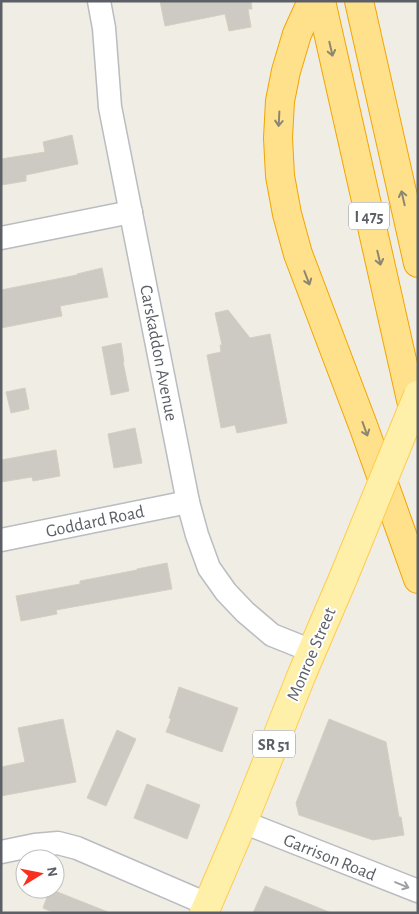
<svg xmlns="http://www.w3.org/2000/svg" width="419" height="914" viewBox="0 0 419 914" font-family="'Alegreya Sans',sans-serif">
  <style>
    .building { fill: #cdcac3; stroke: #d5cfc1 }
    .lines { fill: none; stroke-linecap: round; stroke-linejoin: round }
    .minor-casing { stroke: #b9bcc1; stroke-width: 25 }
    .primary-casing { stroke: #ffcc4e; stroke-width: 30 }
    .motorway-casing { stroke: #f3a500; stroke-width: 30 }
    .minor { stroke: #fff; stroke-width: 22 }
    .primary { stroke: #fff0a9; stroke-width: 28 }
    .motorway { stroke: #ffe18b; stroke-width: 28 }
    .primary-bridge-casing { stroke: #ffcc4e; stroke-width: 30; stroke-linecap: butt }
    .primary-bridge { stroke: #fff0a9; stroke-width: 28 }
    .oneway { stroke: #8d8771 }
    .oneway2 { stroke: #9da0a3 }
    .labels { text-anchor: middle; stroke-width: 4; stroke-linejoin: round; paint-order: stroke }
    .shield { fill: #fff; stroke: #8d9094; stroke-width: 1 }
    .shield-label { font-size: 16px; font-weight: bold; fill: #5c6066 }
    .street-label { font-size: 18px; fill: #5c6066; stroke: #fff }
  </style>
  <rect width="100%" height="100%" fill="#f0ede4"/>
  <g class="building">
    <path d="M160,1H251L252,9H248L251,27L229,31L225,14L165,26Z"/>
    <path d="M72,135L78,164L26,175V181L1,185V159L45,152L43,142Z"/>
    <path d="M102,268L108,297L60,306L62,316L1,328V290L77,275V274Z"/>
    <path d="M228,310L250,338L270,334L287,423L237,433L235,425L221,428L207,355L221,352L220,345H222L215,313Z"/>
    <path d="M121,343L124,362H123L129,391L111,395L102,347Z"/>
    <path d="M25,388L29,409L11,413L6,392Z"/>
    <path d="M135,428L142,463L114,468L108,434Z"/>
    <path d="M56,450L60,476L33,481L32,477L1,482V460Z"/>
    <path d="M167,563L172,589L56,610L57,614L21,621L16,596L80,584V581L137,570V569Z"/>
    <path d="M179,687L238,708L222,752L166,732L171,719L169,718Z"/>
    <path d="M63,719L76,782L1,796V767L25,762L18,728Z"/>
    <path d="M329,719L386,742L399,817H401L404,835L373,840L299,815L296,803Z"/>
    <path d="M117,730L136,739L106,806L87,798Z"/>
    <path d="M147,784L200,805L187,839L134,818Z"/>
    <path d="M265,886L329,912V913H253Z"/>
    <path d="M50,889L108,912V913H54L43,908Z"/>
  </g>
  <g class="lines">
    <g class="minor-casing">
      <g id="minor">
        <path d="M99,1L104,28L110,107L188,502L197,535L209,568L226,592L245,612L272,635L312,651"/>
        <path d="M1,238L131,212"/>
        <path d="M1,540L188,502"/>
        <path d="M243,822L418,891"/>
        <path d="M1,852L35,845L58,843L77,848L207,904"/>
      </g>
    </g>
    <g class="primary-casing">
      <path id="primary" d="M204,913L243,822L302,674L344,576"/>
    </g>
    <g class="motorway-casing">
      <g id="motorway">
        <path d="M312,1L297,34L286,71L280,101L278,138L280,176L287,214L298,254L364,428L418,579"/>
        <path d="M321,1L416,422"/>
        <path d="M359,1L418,263"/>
      </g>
    </g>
    <use href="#minor" class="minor"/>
    <use href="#primary" class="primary"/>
    <use href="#motorway" class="motorway"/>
    <g class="primary-bridge-casing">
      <path id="primary-bridge" d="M344,576L418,395"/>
    </g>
    <use href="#primary-bridge" class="primary-bridge"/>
  </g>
  <defs><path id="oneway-shaft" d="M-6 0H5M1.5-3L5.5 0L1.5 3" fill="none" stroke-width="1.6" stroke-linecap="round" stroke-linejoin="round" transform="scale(1.25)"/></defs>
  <g class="oneway">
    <use href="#oneway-shaft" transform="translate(331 49) rotate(77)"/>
    <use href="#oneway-shaft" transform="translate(279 119) rotate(93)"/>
    <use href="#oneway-shaft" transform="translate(403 198) rotate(-103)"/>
    <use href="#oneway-shaft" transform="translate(379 258) rotate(77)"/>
    <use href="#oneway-shaft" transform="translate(307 278) rotate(69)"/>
    <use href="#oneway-shaft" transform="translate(365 429) rotate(70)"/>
  </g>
  <use class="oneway2" href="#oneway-shaft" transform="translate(402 885) rotate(22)"/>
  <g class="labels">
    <g class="shield">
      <rect x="349" y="202.5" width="40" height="27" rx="4"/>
      <rect x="253" y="730.5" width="42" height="27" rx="4"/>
    </g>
    <g class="shield-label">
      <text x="369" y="222">I 475</text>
      <text x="274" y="750">SR 51</text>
    </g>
    <g class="street-label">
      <text transform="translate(159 353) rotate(79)" y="6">Carskaddon Avenue</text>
      <text transform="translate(95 521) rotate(-12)" y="6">Goddard Road</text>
      <text transform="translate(311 654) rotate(-67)" y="6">Monroe Street</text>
      <text transform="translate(330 857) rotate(22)" y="6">Garrison Road</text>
    </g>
  </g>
  <rect width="419" height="914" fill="none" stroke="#5c6066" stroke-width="5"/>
  <g transform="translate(40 874) rotate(80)"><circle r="24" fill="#ffffff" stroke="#bebfc2"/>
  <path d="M0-4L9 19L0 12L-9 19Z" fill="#f92f20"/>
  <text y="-8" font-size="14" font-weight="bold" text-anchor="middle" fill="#5c6066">N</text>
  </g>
</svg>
